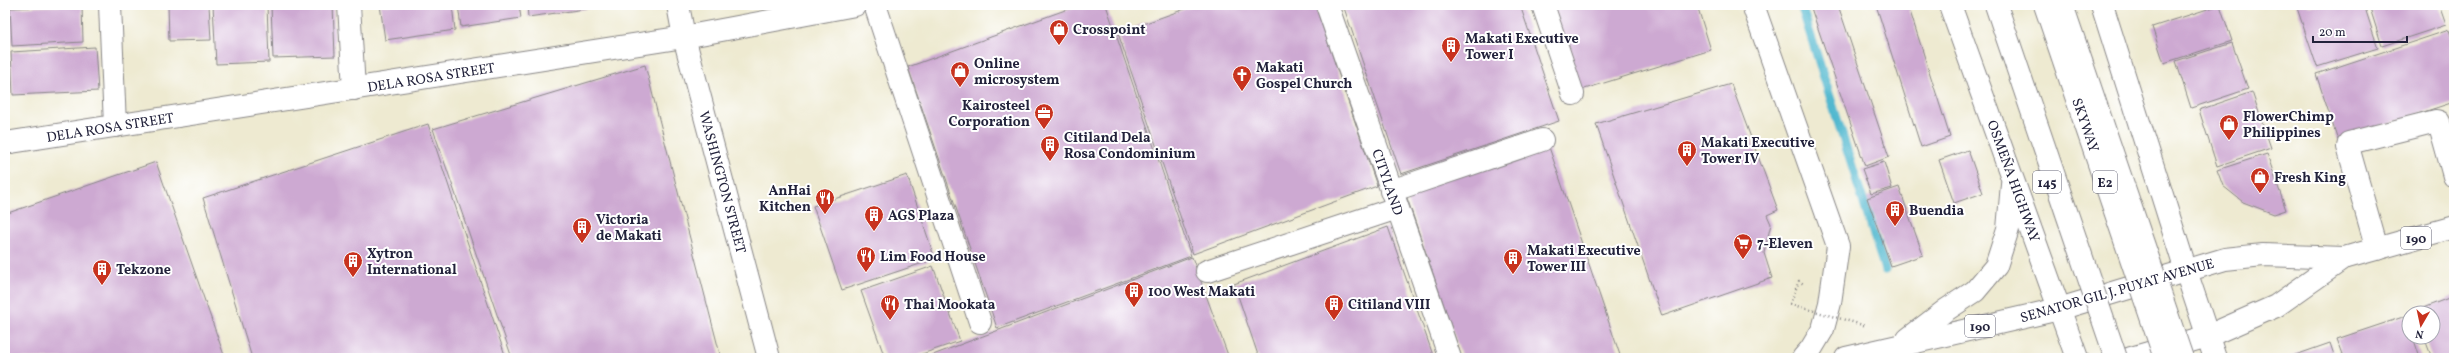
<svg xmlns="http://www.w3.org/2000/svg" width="2459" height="363" viewBox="0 0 2459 363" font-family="Vollkorn,serif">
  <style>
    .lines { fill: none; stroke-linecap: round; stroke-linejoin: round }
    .stream { stroke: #51b8cf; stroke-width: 9 }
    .building { fill: #cda9d2 }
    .minor-casing { stroke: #888686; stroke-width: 24 }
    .major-casing { stroke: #888686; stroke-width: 24 }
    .path { stroke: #888686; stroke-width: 2.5; stroke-dasharray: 1 3; stroke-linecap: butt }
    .minor { stroke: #fff; stroke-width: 22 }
    .major { stroke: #fff; stroke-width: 22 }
    .major-bridge-casing { stroke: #888686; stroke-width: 24; stroke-linecap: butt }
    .highway-bridge-casing { stroke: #888686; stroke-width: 24; stroke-linecap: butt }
    .path-bridge { stroke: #888686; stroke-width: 2.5; stroke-dasharray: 1 3; stroke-linecap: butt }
    .major-bridge { stroke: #fff; stroke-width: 22 }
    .highway-bridge { stroke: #fff; stroke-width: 22 }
    .labels { text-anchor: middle; stroke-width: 4; stroke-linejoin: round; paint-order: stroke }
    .shield { fill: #fff; stroke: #646476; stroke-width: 1 }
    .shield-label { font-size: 13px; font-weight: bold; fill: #22223b }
    .poi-label { font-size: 14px; font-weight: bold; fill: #22223b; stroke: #fff; text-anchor: start }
    .street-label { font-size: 14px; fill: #22223b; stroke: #fff }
  </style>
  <rect width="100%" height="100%" fill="#fff"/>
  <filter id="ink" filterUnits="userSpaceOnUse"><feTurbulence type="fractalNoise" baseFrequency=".025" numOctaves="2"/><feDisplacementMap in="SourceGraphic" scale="8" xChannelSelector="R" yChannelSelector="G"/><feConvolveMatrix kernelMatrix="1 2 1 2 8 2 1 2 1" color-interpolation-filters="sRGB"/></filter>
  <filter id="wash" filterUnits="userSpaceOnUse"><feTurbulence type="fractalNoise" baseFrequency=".012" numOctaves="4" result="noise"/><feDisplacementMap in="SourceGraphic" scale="16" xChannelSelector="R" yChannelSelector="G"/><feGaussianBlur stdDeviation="0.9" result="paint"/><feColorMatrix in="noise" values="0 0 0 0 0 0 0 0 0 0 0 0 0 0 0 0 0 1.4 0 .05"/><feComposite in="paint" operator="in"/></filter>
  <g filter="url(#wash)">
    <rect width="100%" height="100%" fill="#eeead1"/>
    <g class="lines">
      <path class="stream" d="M1801,5L1885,270"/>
    </g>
    <g id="blocks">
      <g class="building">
        <path d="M82,5L83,42L12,46L10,8Z"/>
        <path d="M168,5H209L211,40L169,41Z"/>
        <path d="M213,5H267L269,62L216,64Z"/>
        <path d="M271,5H333L335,56L273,58Z"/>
        <path d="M380,5H452L455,30L385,40Z"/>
        <path d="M458,5H519L521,18L461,27Z"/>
        <path d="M527,5H591L592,8L528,17Z"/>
        <path d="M1079,5H1106L1191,256L997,328L908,67Z"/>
        <path d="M1196,5H1315L1377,186L1193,254L1118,33Z"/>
        <path d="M1343,5H1520L1559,121L1401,174Z"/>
        <path d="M1551,5H1697L1711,50L1578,91Z"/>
        <path d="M1810,5H1838L1889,157L1865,166Z"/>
        <path d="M1876,5H1908L1950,137L1921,147Z"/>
        <path d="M2220,5L2232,41L2164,63L2152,27Z"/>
        <path d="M2296,5H2364L2378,48L2317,67Z"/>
        <path d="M2369,5H2439L2446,25L2382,46Z"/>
        <path d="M2449,30L2454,44V102L2338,140L2316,74Z"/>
        <path d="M2232,43L2248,89L2191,108L2176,61Z"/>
        <path d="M95,47L98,91L13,95L11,52Z"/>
        <path d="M645,65L721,358H512L433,129Z"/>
        <path d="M1731,84L1778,210L1767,215L1771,224L1764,253L1772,278L1662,316L1596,124Z"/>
        <path d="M2252,92L2271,148L2217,166L2199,110Z"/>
        <path d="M428,124L506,358H252L203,198Z"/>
        <path d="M1548,144L1621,358H1462L1405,192Z"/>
        <path d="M1968,150L1983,193L1954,203L1939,160Z"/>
        <path d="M2267,154L2286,210L2274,214L2243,202L2223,186L2217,170Z"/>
        <path d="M156,162L225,358H5V214Z"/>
        <path d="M1884,162L1892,188L1871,194L1862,169Z"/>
        <path d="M907,175L935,259L842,290L813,206Z"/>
        <path d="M1899,187L1923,255L1891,266L1867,198Z"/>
        <path d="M1388,227L1434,358H1259L1234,284Z"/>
        <path d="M1192,257L1229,358H925Z"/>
        <path d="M933,266L960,341L910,358H885L861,291Z"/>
        <path d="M2454,296V358H2432L2424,337H2433V313H2415V311Z"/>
        <path d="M2406,316L2409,325V337H2413L2420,358H2344L2337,339Z"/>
        <path d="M2330,343L2335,358H2287Z"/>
      </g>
    </g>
  </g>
  <g filter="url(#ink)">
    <use href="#blocks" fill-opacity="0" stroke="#888686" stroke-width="1"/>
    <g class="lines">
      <g class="minor-casing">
        <g id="minor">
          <path d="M110,5L115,126"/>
          <path d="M349,5L354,89"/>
          <path d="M678,5L684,37L769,358"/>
          <path d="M875,5L980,322"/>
          <path d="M1327,5L1450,358"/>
          <path d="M1543,5L1573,94"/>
          <path d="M1753,5L1838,246L1830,303L1823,329L1811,349L1803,358"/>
          <path d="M5,143L684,37L855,5"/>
          <path d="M1391,191L1542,140"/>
          <path d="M2377,249L2348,147L2349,143L2436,121L2439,122L2454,176"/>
          <path d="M1207,271L1397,208"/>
        </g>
      </g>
      <g class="major-casing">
        <g id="major">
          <path d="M1950,5L2077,358"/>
          <path d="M2102,5L2186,271L2215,358"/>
          <path d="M1908,339L1946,310L1975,291L1996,266L2008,229L2012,184"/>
          <path d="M1846,358L2059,309L2225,259L2263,255L2344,258L2454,227"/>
          <path d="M2131,358L2208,336L2276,306L2344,258"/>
        </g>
      </g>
      <path class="path" d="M1790,304L1799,281L1805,285"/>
      <use href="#minor" class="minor"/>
      <use href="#major" class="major"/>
      <g class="major-bridge-casing">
        <path id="major-bridge" d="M2062,5L2182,358"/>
      </g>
      <g class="highway-bridge-casing">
        <g id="highway-bridge">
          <path d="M1996,5L2116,358"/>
          <path d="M2045,5L2165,358"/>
        </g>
      </g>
      <path class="path-bridge" d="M1790,304L1866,326"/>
      <use href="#major-bridge" class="major-bridge"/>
      <use href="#highway-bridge" class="highway-bridge"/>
    </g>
  </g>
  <defs>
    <g id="shop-pin" transform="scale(1)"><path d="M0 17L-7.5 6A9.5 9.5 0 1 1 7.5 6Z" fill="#c8321e" stroke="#fff"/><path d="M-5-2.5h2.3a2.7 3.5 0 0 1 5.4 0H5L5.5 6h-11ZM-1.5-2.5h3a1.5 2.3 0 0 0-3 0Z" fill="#fff"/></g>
    <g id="building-pin" transform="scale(1)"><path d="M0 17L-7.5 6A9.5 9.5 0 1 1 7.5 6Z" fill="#c8321e" stroke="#fff"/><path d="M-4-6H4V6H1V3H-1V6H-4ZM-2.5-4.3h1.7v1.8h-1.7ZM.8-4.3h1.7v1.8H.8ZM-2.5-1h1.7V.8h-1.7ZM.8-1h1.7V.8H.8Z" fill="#fff"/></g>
    <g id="church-pin" transform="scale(1)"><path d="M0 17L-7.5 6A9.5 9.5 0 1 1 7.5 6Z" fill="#c8321e" stroke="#fff"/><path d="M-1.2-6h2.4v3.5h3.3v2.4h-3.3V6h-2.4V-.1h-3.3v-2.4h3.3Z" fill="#fff"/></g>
    <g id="office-pin" transform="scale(1)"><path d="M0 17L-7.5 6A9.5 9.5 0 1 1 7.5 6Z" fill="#c8321e" stroke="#fff"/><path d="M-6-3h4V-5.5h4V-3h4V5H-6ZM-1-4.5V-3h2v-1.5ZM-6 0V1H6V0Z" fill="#fff"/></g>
    <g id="restaurant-pin" transform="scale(1)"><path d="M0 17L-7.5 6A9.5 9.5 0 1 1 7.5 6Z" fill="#c8321e" stroke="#fff"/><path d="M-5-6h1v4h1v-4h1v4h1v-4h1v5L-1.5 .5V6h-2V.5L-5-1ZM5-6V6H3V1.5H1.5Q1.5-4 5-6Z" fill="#fff"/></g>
    <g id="supermarket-pin" transform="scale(1)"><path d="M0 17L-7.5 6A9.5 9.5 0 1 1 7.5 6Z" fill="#c8321e" stroke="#fff"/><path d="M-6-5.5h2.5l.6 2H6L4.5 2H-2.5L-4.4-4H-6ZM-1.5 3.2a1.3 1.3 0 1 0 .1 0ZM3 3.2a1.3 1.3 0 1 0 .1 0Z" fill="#fff"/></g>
  </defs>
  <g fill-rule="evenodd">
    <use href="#shop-pin" x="1059" y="29"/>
    <use href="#building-pin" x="1451" y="46"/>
    <use href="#shop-pin" x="960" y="71"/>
    <use href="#church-pin" x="1242" y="75"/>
    <use href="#office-pin" x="1044" y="113"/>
    <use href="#shop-pin" x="2229" y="124"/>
    <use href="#building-pin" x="1050" y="145"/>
    <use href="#building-pin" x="1687" y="150"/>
    <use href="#shop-pin" x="2260" y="177"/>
    <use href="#restaurant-pin" x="825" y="198"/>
    <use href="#building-pin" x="1895" y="210"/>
    <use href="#building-pin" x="874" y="215"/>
    <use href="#building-pin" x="582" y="227"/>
    <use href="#supermarket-pin" x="1743" y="243"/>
    <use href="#restaurant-pin" x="866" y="256"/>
    <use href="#building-pin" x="1513" y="258"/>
    <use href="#building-pin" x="353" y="261"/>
    <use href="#building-pin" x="102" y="269"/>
    <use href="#building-pin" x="1134" y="291"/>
    <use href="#restaurant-pin" x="890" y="304"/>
    <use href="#building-pin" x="1334" y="304"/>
  </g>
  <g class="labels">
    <g class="shield">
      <rect x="2033" y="171" width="28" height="22" rx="3"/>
      <rect x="2093" y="171" width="24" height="22" rx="3"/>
      <rect x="2401" y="227" width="30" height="22" rx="3"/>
      <rect x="1965" y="315" width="30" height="22" rx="3"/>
    </g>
    <g class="shield-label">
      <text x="2047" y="187">145</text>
      <text x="2105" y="187">E2</text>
      <text x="2416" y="243">190</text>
      <text x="1980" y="331">190</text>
    </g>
    <g class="poi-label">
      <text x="1073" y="34">Crosspoint</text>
      <text x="1465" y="43">Makati Executive<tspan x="1465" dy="16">Tower I</tspan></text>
      <text x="974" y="68">Online<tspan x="974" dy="16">microsystem</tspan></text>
      <text x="1256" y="72">Makati<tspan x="1256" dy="16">Gospel Church</tspan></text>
      <text x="1030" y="110" text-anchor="end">Kairosteel<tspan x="1030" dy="16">Corporation</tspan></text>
      <text x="2243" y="121">FlowerChimp<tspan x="2243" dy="16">Philippines</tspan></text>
      <text x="1064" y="142">Citiland Dela<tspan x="1064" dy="16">Rosa Condominium</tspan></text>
      <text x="1701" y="147">Makati Executive<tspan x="1701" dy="16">Tower IV</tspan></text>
      <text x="2274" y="182">Fresh King</text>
      <text x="811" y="195" text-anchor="end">AnHai<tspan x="811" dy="16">Kitchen</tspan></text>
      <text x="1909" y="215">Buendia</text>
      <text x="888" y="220">AGS Plaza</text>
      <text x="596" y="224">Victoria<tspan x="596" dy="16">de Makati</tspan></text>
      <text x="1757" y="248">7-Eleven</text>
      <text x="1527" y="255">Makati Executive<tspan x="1527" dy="16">Tower III</tspan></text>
      <text x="367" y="258">Xytron<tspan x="367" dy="16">International</tspan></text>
      <text x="880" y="261">Lim Food House</text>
      <text x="116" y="274">Tekzone</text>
      <text x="1148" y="296">100 West Makati</text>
      <text x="904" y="309">Thai Mookata</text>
      <text x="1348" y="309">Citiland VIII</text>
    </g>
    <g class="street-label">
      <text transform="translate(431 77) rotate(-9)" y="5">DELA ROSA STREET</text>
      <text transform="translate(2086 125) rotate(71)" y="5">SKYWAY</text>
      <text transform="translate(110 127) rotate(-9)" y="5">DELA ROSA STREET</text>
      <text transform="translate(2014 181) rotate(70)" y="5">OSMEÑA HIGHWAY</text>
      <text transform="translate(723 182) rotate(75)" y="5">WASHINGTON STREET</text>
      <text transform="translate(1388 182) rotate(71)" y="5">CITYLAND</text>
      <text transform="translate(2117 290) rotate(-16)" y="5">SENATOR GIL J. PUYAT AVENUE</text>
    </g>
  </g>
  <rect width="2459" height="363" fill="none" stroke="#fff" stroke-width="20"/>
  <g transform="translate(2421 325) rotate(189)"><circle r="19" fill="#ffffff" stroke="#a7a7b1"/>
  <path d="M0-3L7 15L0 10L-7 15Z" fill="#c8321e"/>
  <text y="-6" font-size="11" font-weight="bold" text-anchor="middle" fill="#22223b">N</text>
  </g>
  <path d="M2313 36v6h94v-6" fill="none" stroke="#22223b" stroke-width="2"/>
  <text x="2319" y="36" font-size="12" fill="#22223b" stroke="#ffffff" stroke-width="3" paint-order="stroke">20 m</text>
</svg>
